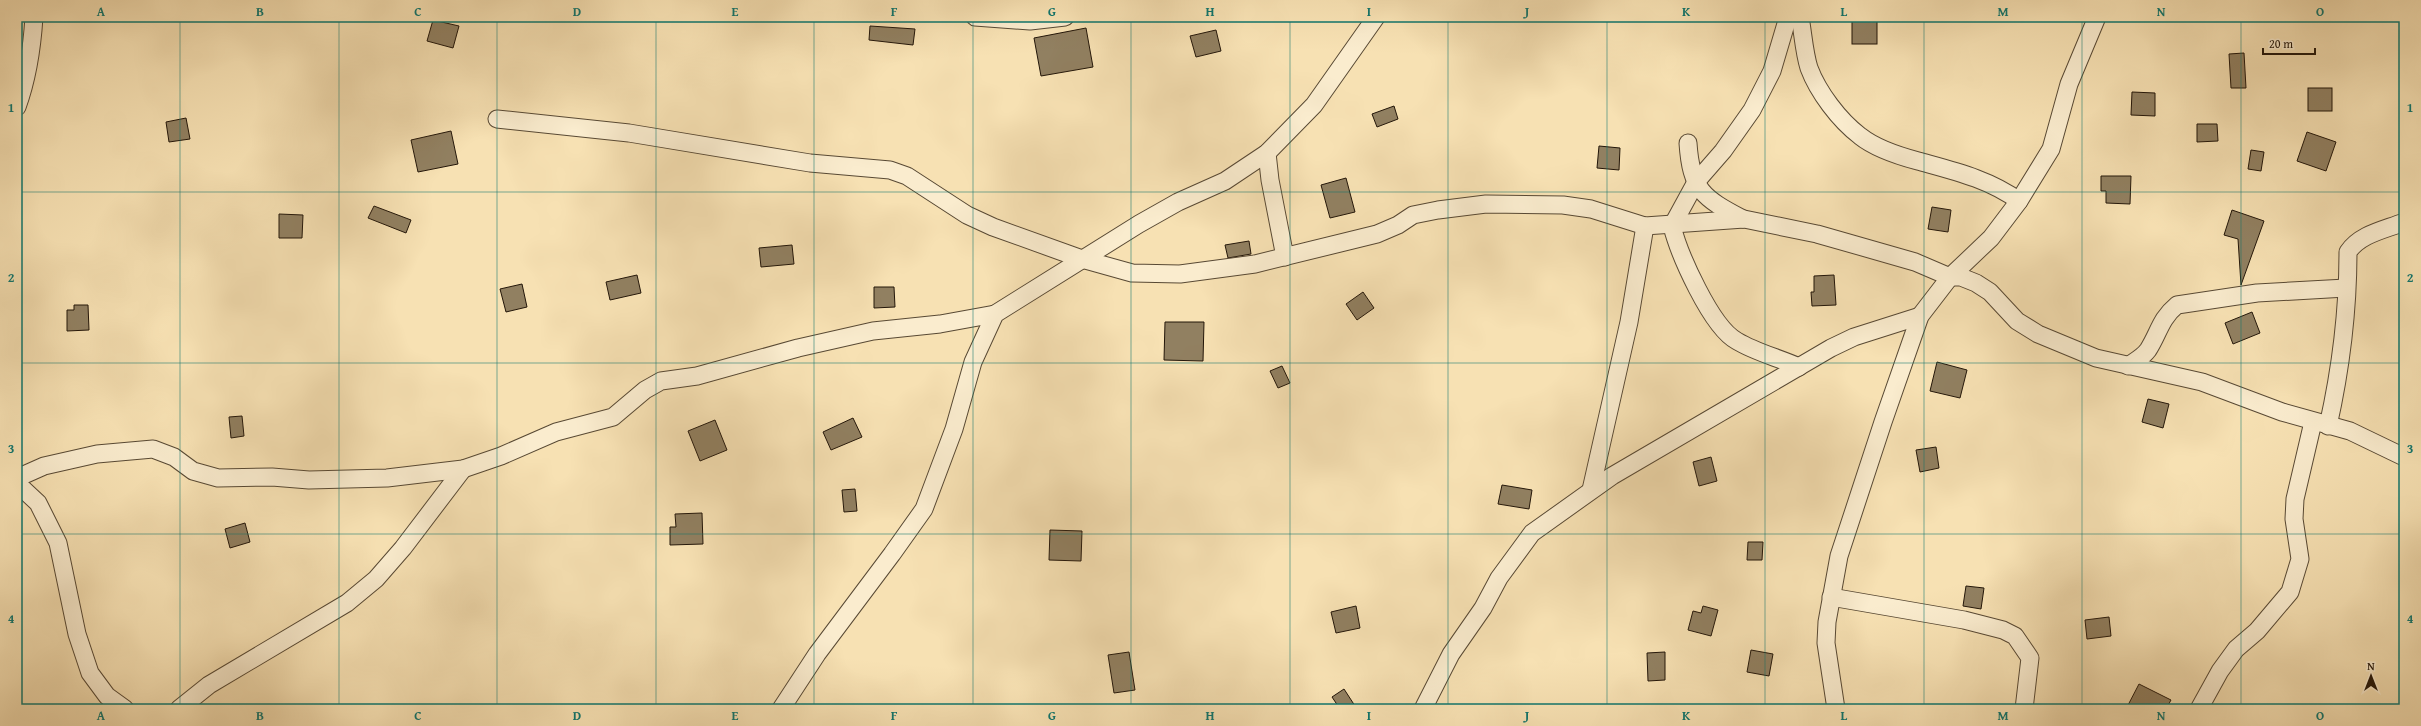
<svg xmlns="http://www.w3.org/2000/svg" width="2421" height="726" viewBox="0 0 2421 726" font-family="'Gentium Book Plus',serif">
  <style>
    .building { fill: #918061; stroke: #231609 }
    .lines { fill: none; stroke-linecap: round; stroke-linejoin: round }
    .street-casing { stroke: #584934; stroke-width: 19 }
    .street { stroke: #faecce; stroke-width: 17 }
    .grid { fill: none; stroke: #0f766e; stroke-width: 1; stroke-opacity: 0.55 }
    .neatline { fill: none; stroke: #0f766e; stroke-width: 1.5 }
    .grid-label { font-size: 13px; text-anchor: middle; font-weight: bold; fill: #0f766e }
  </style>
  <rect width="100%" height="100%" fill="#f7e1b3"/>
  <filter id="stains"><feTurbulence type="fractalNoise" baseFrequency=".005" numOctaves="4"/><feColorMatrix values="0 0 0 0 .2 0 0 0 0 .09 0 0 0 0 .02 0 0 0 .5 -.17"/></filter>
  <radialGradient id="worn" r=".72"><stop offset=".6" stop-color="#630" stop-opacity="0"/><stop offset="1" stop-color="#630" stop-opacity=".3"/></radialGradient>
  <g class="building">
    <path d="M433,20L459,26L453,48L427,41Z"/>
    <rect x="1852" y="20" width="25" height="24"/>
    <path d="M870,26L915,29L913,45L869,40Z"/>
    <path d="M1086,28L1093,67L1041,76L1034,38Z"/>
    <path d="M1216,30L1221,51L1196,57L1190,36Z"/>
    <path d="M2244,53L2246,88H2231L2229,54Z"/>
    <rect x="2308" y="88" width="24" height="23"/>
    <path d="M2132,92L2155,93V116L2131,115Z"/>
    <path d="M1394,106L1398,119L1377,127L1372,114Z"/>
    <path d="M186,118L190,139L169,142L166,122Z"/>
    <path d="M2197,124H2217L2218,141L2197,142Z"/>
    <path d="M451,131L458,164L418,172L411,140Z"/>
    <path d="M2307,132L2336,142L2326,171L2297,161Z"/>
    <path d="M1599,146L1620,148L1619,170L1597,168Z"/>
    <path d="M2251,150L2264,152L2261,171L2248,169Z"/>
    <path d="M2101,176H2131L2130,204L2106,203V191H2101Z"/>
    <path d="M1346,178L1355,212L1330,218L1321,185Z"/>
    <path d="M374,206L411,220L406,233L368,218Z"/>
    <path d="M1932,207L1951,210L1948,232L1928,229Z"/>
    <path d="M2232,210L2264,221L2241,285L2238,239L2224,235Z"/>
    <path d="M279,214L303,215L302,238H279Z"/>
    <path d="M1249,241L1251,254L1228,258L1225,245Z"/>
    <path d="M792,245L794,264L761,267L759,248Z"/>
    <path d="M637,275L641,293L610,300L606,282Z"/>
    <path d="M1834,275L1836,305L1812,306L1811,292H1814V276Z"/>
    <path d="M522,284L527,307L506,312L500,289Z"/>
    <path d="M874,287H894L895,307L874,308Z"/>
    <path d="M1363,292L1374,308L1357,320L1346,304Z"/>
    <path d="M74,305H88L89,330L67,331V310H74Z"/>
    <path d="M2252,312L2260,333L2233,344L2225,323Z"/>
    <path d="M1165,322H1204L1203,361L1164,360Z"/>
    <path d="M1937,362L1967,370L1960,398L1930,391Z"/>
    <path d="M1282,366L1290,383L1278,388L1270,371Z"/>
    <path d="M2148,399L2169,404L2163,428L2142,422Z"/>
    <path d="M242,416L244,436L231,438L229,417Z"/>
    <path d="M853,418L862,437L831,450L823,432Z"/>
    <path d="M715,420L727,450L700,461L688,431Z"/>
    <path d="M1936,447L1939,468L1920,472L1916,450Z"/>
    <path d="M1711,457L1717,481L1699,486L1693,462Z"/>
    <path d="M1502,485L1532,490L1529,509L1498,504Z"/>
    <path d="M855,489L857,511L844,512L842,490Z"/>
    <path d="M702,513L703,544L670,545V527H676L675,514Z"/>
    <path d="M245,523L250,542L230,548L225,529Z"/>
    <path d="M1050,530L1082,531L1081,561L1049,560Z"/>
    <path d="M1748,542H1763L1762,560H1747Z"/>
    <path d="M1966,586L1984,588L1981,609L1963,606Z"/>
    <path d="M1356,606L1360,628L1336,633L1331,612Z"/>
    <path d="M1703,606L1718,610L1711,636L1688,630L1693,611L1701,613Z"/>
    <path d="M2109,617L2111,636L2087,639L2085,620Z"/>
    <path d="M1751,650L1773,654L1769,676L1747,672Z"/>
    <path d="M1129,652L1135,690L1114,693L1108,655Z"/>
    <path d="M1665,652V680L1648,681L1647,653Z"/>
    <path d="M2139,684L2171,700L2166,709H2126Z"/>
    <path d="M1344,689L1357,709H1340L1332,697Z"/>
  </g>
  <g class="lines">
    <g class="street-casing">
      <g id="street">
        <path d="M975,17L1030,21L1065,17"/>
        <path d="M1788,17L1772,71L1752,110L1723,151L1696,182L1672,226C1679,254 1711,327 1737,341C1755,352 1779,358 1799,367"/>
        <path d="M1800,17C1803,33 1804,52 1809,68C1818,92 1839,120 1860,136C1875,148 1899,156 1918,161C1954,171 1989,179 2019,201"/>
        <path d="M17,107C28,77 32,49 34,17"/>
        <path d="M497,119L629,133L810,163L890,170L907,176L967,215L993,227L1082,259L1132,273L1180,274L1255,264L1377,234L1398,225L1413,215L1438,210L1486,204L1563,205L1591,209L1645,226L1744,219L1817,234L1915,262L1950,277H1961L1976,283L1990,292L2017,321L2038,334L2096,358L2202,382L2282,412L2350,431L2404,457"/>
        <path d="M1688,143C1691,190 1703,198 1743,219"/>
        <path d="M1267,153L1270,180L1285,257"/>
        <path d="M2128,366C2135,361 2143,357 2148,350C2159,333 2160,319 2177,305L2257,293L2346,288"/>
        <path d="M2328,426C2341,368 2348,311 2348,252C2360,234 2384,230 2404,222"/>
        <path d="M17,478L44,466L97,454L153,449L174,457L193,471L218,478L272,477L309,480L387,478L463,469L501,456L556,432L613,417L645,390L661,381L697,376L798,348L873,331L940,324L995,314"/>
        <path d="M17,488L23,489L38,503L58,543L77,634L90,673L107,696L125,709"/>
        <path d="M1591,490L1629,322L1645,226"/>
        <path d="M1831,597L1964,620L2003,630L2015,636L2030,658L2024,709"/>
        <path d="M179,709L209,685L347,603L376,579L403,548L463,469"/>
        <path d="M781,709L817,654L892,554L924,509L954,429L973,362L995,314L1139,224L1178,202L1225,181L1267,153L1314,105L1376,17"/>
        <path d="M1423,709L1451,654L1483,608L1499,578L1532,533L1612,476L1831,348L1854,337L1920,316"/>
        <path d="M1836,709L1826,643L1827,622L1839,556L1883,422L1920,316L1950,277L1991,238L2019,201L2051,149L2069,84L2097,17"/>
        <path d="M2199,709L2220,671L2236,649L2257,631L2290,592L2300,559L2294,519L2295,499L2313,422"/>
      </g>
    </g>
    <use href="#street" class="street"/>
  </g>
  <path class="grid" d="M180,17V709M339,17V709M497,17V709M656,17V709M814,17V709M973,17V709M1131,17V709M1290,17V709M1448,17V709M1607,17V709M1765,17V709M1924,17V709M2082,17V709M2241,17V709M17,192H2404M17,363H2404M17,534H2404"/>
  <rect width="2421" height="726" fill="none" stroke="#f7e1b3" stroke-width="44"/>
  <g transform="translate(2371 676)" stroke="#faecce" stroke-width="3" paint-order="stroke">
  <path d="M0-3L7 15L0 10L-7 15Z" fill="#231609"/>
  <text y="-6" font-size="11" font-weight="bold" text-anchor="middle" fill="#231609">N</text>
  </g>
  <path d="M2263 48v6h52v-6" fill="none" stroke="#231609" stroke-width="2"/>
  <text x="2269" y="48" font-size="12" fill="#231609" stroke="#faecce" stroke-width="3" paint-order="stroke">20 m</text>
  <rect x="22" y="22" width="2377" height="682" class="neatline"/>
  <g class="grid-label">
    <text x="101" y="16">A</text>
    <text x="260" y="16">B</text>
    <text x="418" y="16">C</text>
    <text x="577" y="16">D</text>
    <text x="735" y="16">E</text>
    <text x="894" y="16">F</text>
    <text x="1052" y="16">G</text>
    <text x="1210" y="16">H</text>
    <text x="1369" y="16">I</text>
    <text x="1527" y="16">J</text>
    <text x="1686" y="16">K</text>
    <text x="1844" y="16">L</text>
    <text x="2003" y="16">M</text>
    <text x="2161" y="16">N</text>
    <text x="2320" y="16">O</text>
    <text x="11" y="112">1</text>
    <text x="2410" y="112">1</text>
    <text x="11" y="282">2</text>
    <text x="2410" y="282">2</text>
    <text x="11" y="453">3</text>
    <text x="2410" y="453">3</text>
    <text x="11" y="623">4</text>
    <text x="2410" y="623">4</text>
    <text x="101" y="720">A</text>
    <text x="260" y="720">B</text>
    <text x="418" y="720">C</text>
    <text x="577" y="720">D</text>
    <text x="735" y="720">E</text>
    <text x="894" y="720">F</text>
    <text x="1052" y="720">G</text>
    <text x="1210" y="720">H</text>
    <text x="1369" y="720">I</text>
    <text x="1527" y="720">J</text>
    <text x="1686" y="720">K</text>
    <text x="1844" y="720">L</text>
    <text x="2003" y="720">M</text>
    <text x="2161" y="720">N</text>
    <text x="2320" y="720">O</text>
  </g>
  <rect width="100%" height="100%" filter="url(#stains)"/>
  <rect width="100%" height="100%" fill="url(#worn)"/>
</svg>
